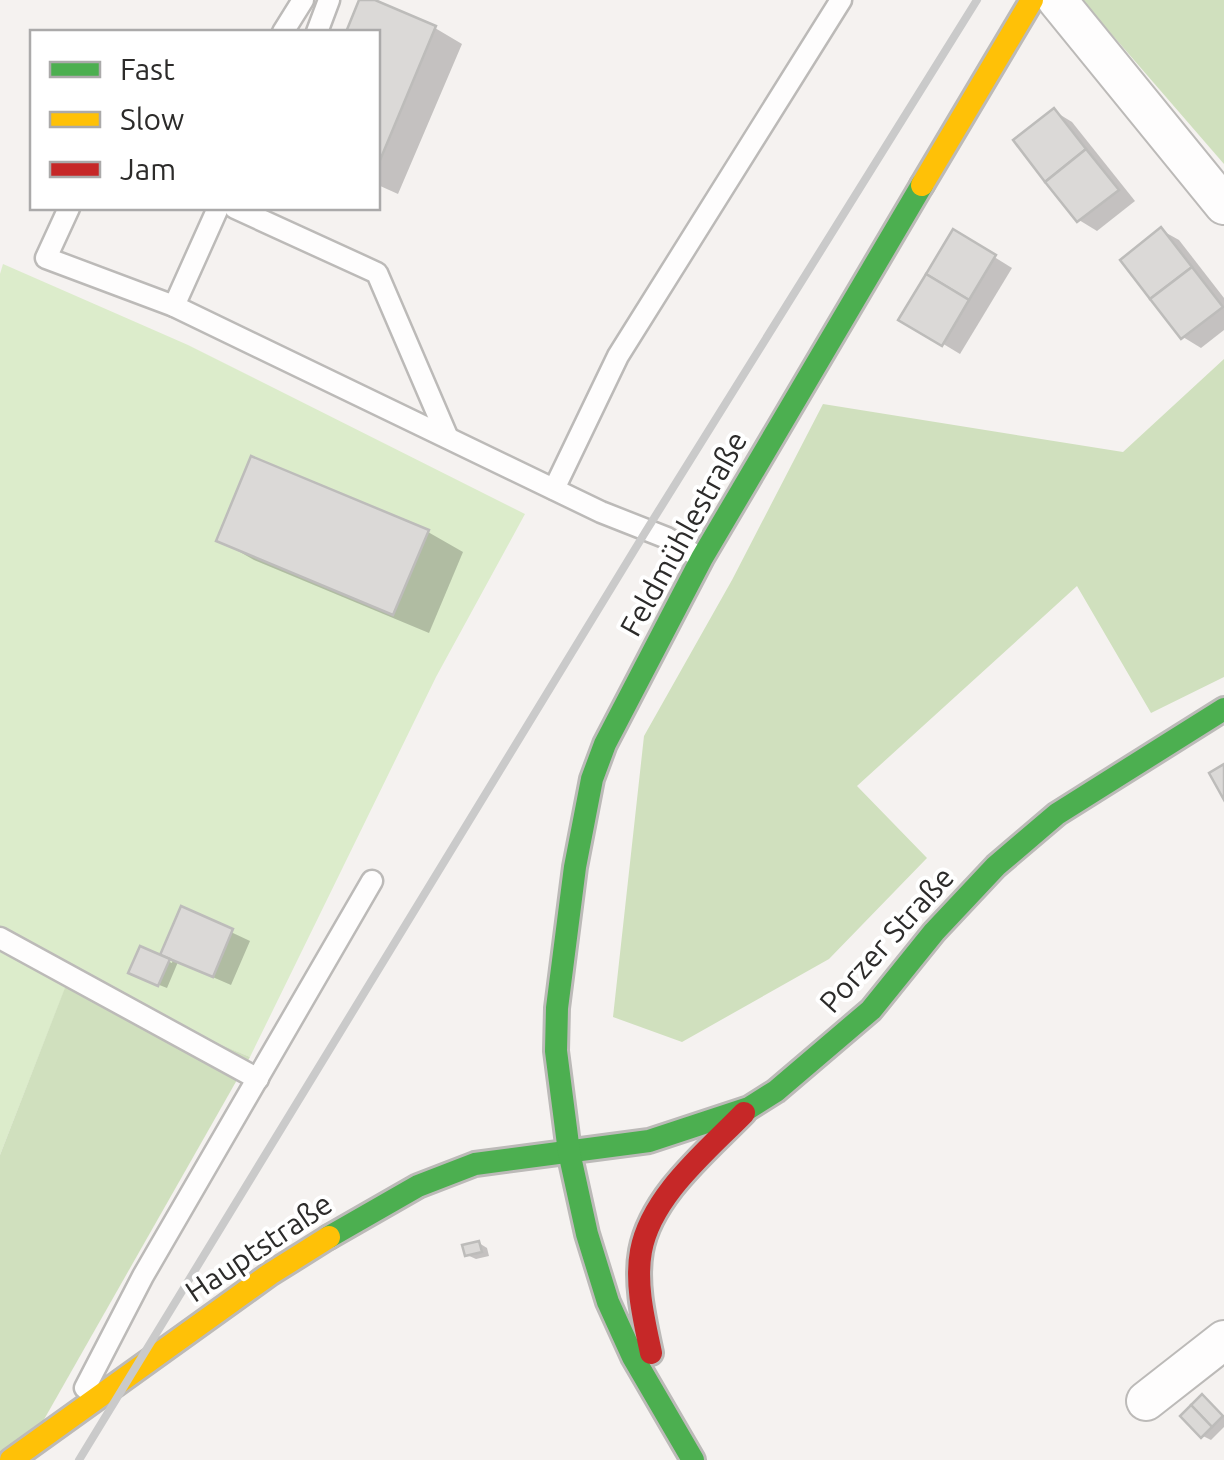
<svg xmlns="http://www.w3.org/2000/svg" width="1224" height="1460" viewBox="0 0 1224 1460" font-family="Ubuntu,sans-serif">
  <style>
    .green { fill: #dceccb }
    .forest { fill: #d0e0be }
    .shadow { fill: #0003 }
    .building { fill: #dbd9d7; stroke: #bdbcba; stroke-width: 2.5 }
    .lines { fill: none; stroke-linecap: round; stroke-linejoin: round }
    .lane-casing { stroke: #bcbab8; stroke-width: 25 }
    .street-casing { stroke: #bcbab8; stroke-width: 42 }
    .fast-casing { stroke: #bcbab8; stroke-width: 28 }
    .slow-casing { stroke: #bcbab8; stroke-width: 28 }
    .jam-casing { stroke: #bcbab8; stroke-width: 28 }
    .lane { stroke: #fefdfd; stroke-width: 20 }
    .street { stroke: #fefdfd; stroke-width: 38 }
    .fast { stroke: #4caf50; stroke-width: 22 }
    .slow { stroke: #ffc107; stroke-width: 22 }
    .jam { stroke: #c62828; stroke-width: 22 }
    .rail { stroke: #cacaca; stroke-width: 8 }
    .labels { text-anchor: middle; stroke-width: 8; stroke-linejoin: round; paint-order: stroke }
    .street-label { font-size: 30px; fill: #2c2b2a; stroke: #fff }
  </style>
  <rect width="100%" height="100%" fill="#f5f2f0"/>
  <path class="green" d="M3,264L188,345L525,514L436,677L250,1057L68,981L0,1155V274Z"/>
  <g class="forest">
    <path d="M1082,0H1224V164Z"/>
    <path d="M1224,359V677L1151,713L1077,586L857,786L927,858L829,959L682,1042L613,1017L644,736L732,580L823,404L1123,452Z"/>
    <path d="M68,980L250,1057L21,1460H0V1155Z"/>
  </g>
  <g class="shadow">
    <path d="M362,0L435,28L462,44L398,194L378,185V32H348Z"/>
    <path d="M1054,111L1072,122L1135,201L1097,231L1079,220L1016,141Z"/>
    <path d="M1161,230L1179,240L1224,298V330L1201,348L1183,337Z"/>
    <path d="M954,232L1012,268L960,354L902,319Z"/>
    <path d="M428,532L463,552L429,633L254,560L219,540Z"/>
    <path d="M182,909L250,941L231,985L178,962L167,988L139,977L141,949L172,963Z"/>
    <path d="M479,1243L487,1248L489,1256L476,1259L467,1255Z"/>
    <path d="M1202,1397L1224,1416V1427L1211,1440L1203,1436Z"/>
  </g>
  <g class="building">
    <path d="M359,0H375L436,26L378,165V32H346Z"/>
    <path d="M1054,108L1086,149L1045,182L1013,140Z"/>
    <path d="M1086,149L1119,190L1077,222L1045,182Z"/>
    <path d="M1161,227L1192,267L1150,299L1120,260Z"/>
    <path d="M953,229L996,255L969,300L926,274Z"/>
    <path d="M1192,267L1223,307L1181,339L1150,299Z"/>
    <path d="M926,274L969,300L942,346L898,320Z"/>
    <path d="M251,456L429,530L393,615L216,541Z"/>
    <path d="M1224,764V800L1209,773Z"/>
    <path d="M181,906L233,929L213,977L160,955Z"/>
    <path d="M140,946L170,959L158,986L128,973Z"/>
    <path d="M479,1241L482,1252L465,1256L462,1245Z"/>
    <path d="M1202,1394L1223,1416L1212,1427L1191,1405Z"/>
    <path d="M1191,1405L1212,1427L1201,1438L1180,1416Z"/>
  </g>
  <g class="lines">
    <g class="lane-casing">
      <g id="lane">
        <path d="M283,32L303,0"/>
        <path d="M317,32L329,0"/>
        <path d="M69,208L46,258L174,306"/>
        <path d="M218,208L174,306L601,512L667,538L701,558"/>
        <path d="M235,208L377,273L447,436"/>
        <path d="M554,489L618,356L841,0"/>
        <path d="M0,938L258,1079"/>
        <path d="M85,1388L143,1276L372,881"/>
      </g>
    </g>
    <g class="street-casing">
      <g id="street">
        <path d="M1057,0L1224,205"/>
        <path d="M1146,1401L1224,1340"/>
      </g>
    </g>
    <g class="fast-casing">
      <g id="fast">
        <path d="M329,1237L418,1186L475,1164L649,1141L749,1108L776,1091L871,1010L934,932L996,866L1057,814L1224,709"/>
        <path d="M693,1460L633,1357L608,1302L587,1234L569,1152L556,1051L557,1008L575,867L592,779L605,744L702,558L922,185"/>
      </g>
    </g>
    <g class="slow-casing">
      <g id="slow">
        <path d="M922,185L1032,0"/>
        <path d="M11,1460L270,1274L329,1237"/>
      </g>
    </g>
    <g class="jam-casing">
      <path id="jam" d="M651,1353C644,1320 635,1284 641,1251C651,1196 707,1151 744,1113"/>
    </g>
    <use href="#lane" class="lane"/>
    <use href="#street" class="street"/>
    <use href="#fast" class="fast"/>
    <use href="#slow" class="slow"/>
    <use href="#jam" class="jam"/>
    <path class="rail" d="M79,1460L646,531L977,0"/>
  </g>
  <g class="labels">
    <g class="street-label">
      <text transform="translate(684 534) rotate(-61)" y="10">Feldmühlestraße</text>
      <text transform="translate(887 940) rotate(-48)" y="10">Porzer Straße</text>
      <text transform="translate(259 1248) rotate(-34)" y="10">Hauptstraße</text>
    </g>
  </g>
  <rect x="30" y="30" width="350" height="180" fill="#ffffff" stroke="#abaaaa" stroke-width="2.5"/>
  <rect x="50" y="62" width="50" height="15" fill="#4caf50" stroke="#abaaaa" stroke-width="2.5"/>
  <text x="120" y="80" font-size="30" fill="#2c2b2a">Fast</text>
  <rect x="50" y="112" width="50" height="15" fill="#ffc107" stroke="#abaaaa" stroke-width="2.5"/>
  <text x="120" y="130" font-size="30" fill="#2c2b2a">Slow</text>
  <rect x="50" y="162" width="50" height="15" fill="#c62828" stroke="#abaaaa" stroke-width="2.5"/>
  <text x="120" y="180" font-size="30" fill="#2c2b2a">Jam</text>
</svg>
